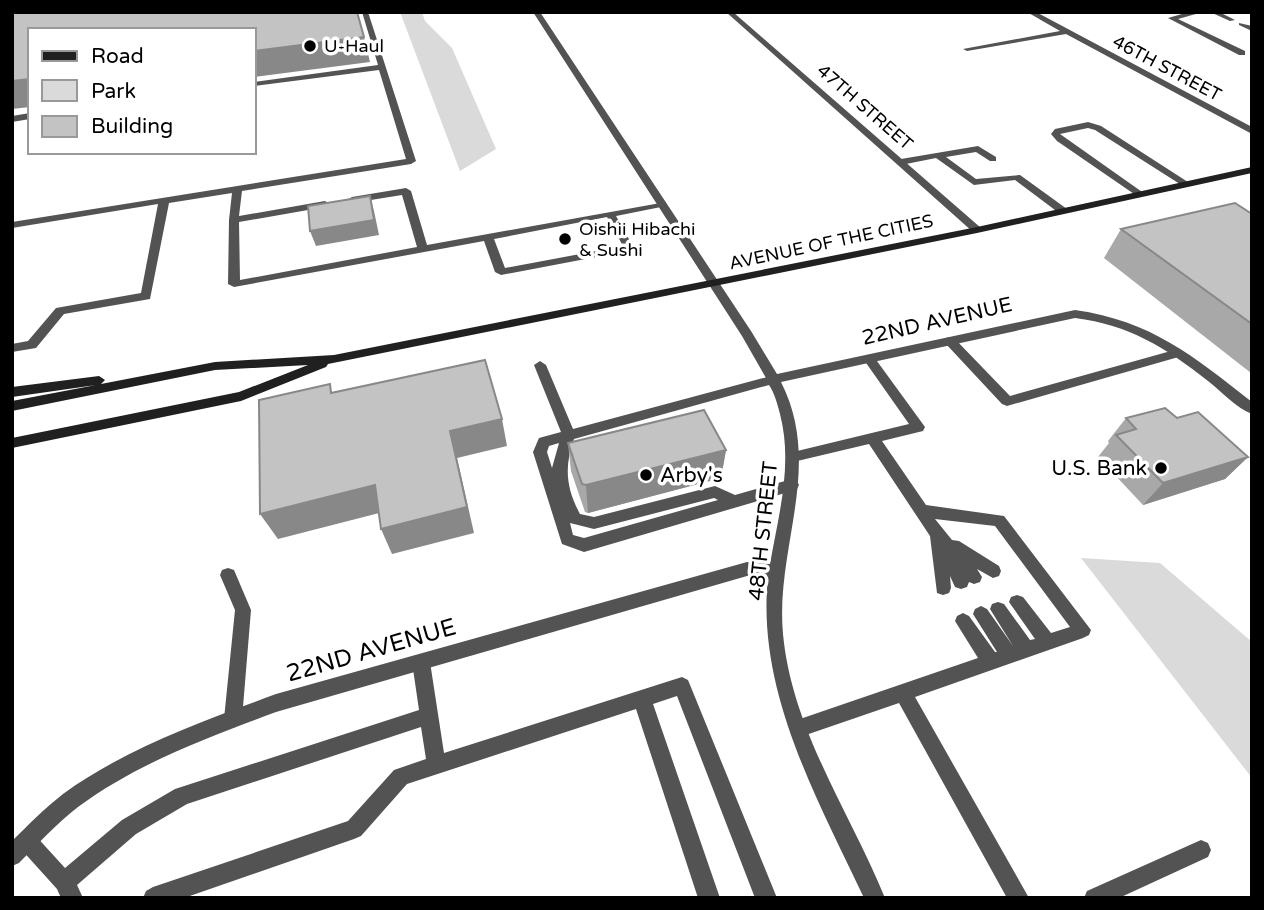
<svg xmlns="http://www.w3.org/2000/svg" width="1264" height="910" viewBox="0 0 1264 910" font-family="'Varela Round',sans-serif">
  <style>
    .green { fill: #dadada }
    .lines { fill: none; stroke-linecap: round; stroke-linejoin: round }
    .lane { fill: #535353; fill-rule: evenodd }
    .street { fill: #535353; fill-rule: evenodd }
    .secondary { fill: #202020; fill-rule: evenodd }
    .wall { fill: #a8a8a8 }
    .shaded-wall { fill: #888 }
    .building { fill: #c3c3c3; stroke: #888; stroke-width: 2 }
    .poi-dot { fill: #000; stroke: #fff; stroke-width: 2.5 }
    .labels { text-anchor: middle; stroke-width: 7; stroke-linejoin: round; paint-order: stroke }
    .far-poi-label { font-size: 18px; fill: #000; stroke: #fff; text-anchor: start }
    .far-street-label { font-size: 18px; fill: #000; stroke: #fff }
    .street-label { font-size: 21px; fill: #000; stroke: #fff }
    .poi-label { font-size: 21px; fill: #000; stroke: #fff; text-anchor: end }
    .near-street-label { font-size: 24px; fill: #000; stroke: #fff }
  </style>
  <rect width="100%" height="100%" fill="#fff"/>
  <g class="green">
    <path d="M400,12H422L425,21L452,48L496,149L460,171Z"/>
    <path d="M1081,558L1160,563L1252,642V778Z"/>
  </g>
  <g class="lines">
    <g class="lane">
      <path d="M362,12H368L416,161L411,164L242,191L239,216L325,201L330,204L325,207L239,222L240,280L417,247L402,195L352,203L347,200L352,197L406,188L411,191L427,245L666,202V206L616,216L634,248L633,250L501,275L495,272L484,241L234,287L228,284L229,220L232,193L169,203L150,299L64,314L36,348L12,352V344L28,341L56,308L141,293L158,204L12,228V222L406,159L379,70L254,86V82L378,65ZM607,217L623,246L505,268L494,239Z"/>
      <path d="M1189,12H1203L1178,19L1245,51V55H1239L1168,18Z"/>
      <path d="M1210,12H1219L1235,20L1230,21Z"/>
      <path d="M1239,23L1252,26V31L1239,25Z"/>
      <path d="M30,113V119L12,122V116Z"/>
      <path d="M1088,122L1101,126L1191,184L1183,186L1095,130L1088,128L1060,134L1145,194L1137,196L1057,141L1051,134L1055,129Z"/>
      <path d="M978,146L996,157V161H990L976,152L946,157L976,179L1020,175L1067,209V213H1059L1015,180L974,185L936,158L901,165L896,162L901,159Z"/>
      <path d="M950,337L954,338L1010,396L1178,349L1184,353L1182,356L1007,406L1002,404L946,344L944,341L946,338Z"/>
      <path d="M870,356L874,357L925,427L923,431L882,441L926,505L1004,516L1091,630L1089,635L1083,638L915,697L1029,898H1007L899,703L800,737L793,735L791,728L793,721L800,719L978,658L955,621L957,616L963,613L969,616L995,652H997L973,614L975,609L981,606L987,609L1013,646L990,609L992,604L998,602L1004,604L1030,640L1035,639L1009,602L1011,597L1017,595L1023,597L1051,633L1070,627L995,526L935,519L952,540L959,541L999,566L1001,571L999,576L993,578L977,569L982,577L980,582L974,584L969,582L967,587L961,589L955,587L950,576L951,588L949,593L943,595L937,593L930,536L869,444L793,462L788,461L786,457L788,453L793,452L909,424L864,360Z"/>
      <path d="M540,361L546,365L573,429L771,376L777,380L776,383L574,439C564,467 566,488 580,514L594,517L715,486L735,495L792,479L797,481L799,485L797,489L792,491L584,552L562,544L533,452L539,438L561,432L534,365ZM559,443L552,468L547,452L549,446ZM714,498L718,500L584,538L573,535L570,523L594,529Z"/>
      <path d="M228,568L234,570L251,610L242,719L239,725L233,728L227,725L224,719L235,610L220,575L222,570Z"/>
      <path d="M421,654L427,656L430,662L444,753L682,677L688,680L777,898H755L677,696L653,704L720,898H698L636,709L407,784L361,836L354,839L184,898H143L146,891L153,887L348,821L394,770L426,759L421,727L187,804L136,834L77,885L83,898H61L57,889L20,848L17,841L20,834L27,831L34,834L65,868L122,820L175,789L419,710L412,662L415,656Z"/>
      <path d="M1201,840L1208,843L1211,850L1208,857L1119,898H1084L1087,891Z"/>
    </g>
    <g class="street">
      <path d="M533,12H540L751,331L777,374L1075,310C1152,321 1193,356 1252,402V414C1236,408 1221,391 1208,381C1165,347 1129,325 1075,318L781,382C824,467 775,547 783,634C792,730 850,812 885,898H864C817,798 756,691 768,577L747,576L276,712C208,737 136,764 78,807C56,824 38,844 19,863L12,866V841C28,825 45,808 63,794C126,748 204,721 276,694L747,562L770,564C779,513 793,464 780,414C777,402 773,388 765,380L766,378L742,336Z"/>
      <path d="M726,12H733L981,228V232H973Z"/>
      <path d="M1027,12H1036L1252,127V134L1066,34L967,51L963,49L1060,31Z"/>
    </g>
    <path class="secondary" d="M1252,167V173L977,233L328,364L326,367L241,401L12,448V438L239,392L308,365L215,370L12,411V401L96,385L12,397V387L99,376L105,380L101,384L215,362L334,355L977,227Z"/>
  </g>
  <g class="wall">
    <path d="M1252,214V372L1251,373L1104,258L1121,229Z"/>
    <path d="M1126,418H1177L1248,457L1225,479L1143,505L1098,457L1109,443L1108,441Z"/>
    <path d="M568,443L726,450L721,478L588,513L585,512L571,471Z"/>
  </g>
  <g class="shaded-wall">
    <path d="M364,37L370,62L254,77V51Z"/>
    <path d="M30,79V107L12,109V81Z"/>
    <path d="M370,196L374,211L379,235L316,246L310,231Z"/>
    <path d="M502,419L507,446L457,458L474,533L392,554L381,529L450,431Z"/>
    <path d="M726,450L721,478L588,513L586,485Z"/>
    <path d="M1248,457L1225,479L1143,505L1163,483Z"/>
    <path d="M375,485L387,511L278,539L260,514Z"/>
  </g>
  <g class="building">
    <path d="M12,12H357L364,37L254,51V30H30V79L12,81Z"/>
    <path d="M370,196L374,220L310,231L308,206Z"/>
    <path d="M1235,203L1252,214V324L1121,229Z"/>
    <path d="M485,360L502,419L450,431L467,507L381,529L375,485L260,514L259,400L330,384L331,393Z"/>
    <path d="M1165,408L1177,418L1198,412L1248,457L1163,483L1116,435L1136,429L1126,418Z"/>
    <path d="M704,410L726,450L586,485L582,484L568,443Z"/>
  </g>
  <g class="poi-dot">
    <circle cx="310" cy="46" r="7"/>
    <circle cx="565" cy="239" r="7"/>
    <circle cx="1161" cy="468" r="7"/>
    <circle cx="646" cy="475" r="7"/>
  </g>
  <g class="labels">
    <g class="far-poi-label">
      <text x="324" y="52">U-Haul</text>
      <text x="579" y="235">Oishii Hibachi<tspan x="579" dy="21">&amp; Sushi</tspan></text>
    </g>
    <g class="far-street-label">
      <text transform="translate(1167 68) rotate(28)" y="6">46TH STREET</text>
      <text transform="translate(865 107) rotate(41)" y="6">47TH STREET</text>
      <text transform="translate(831 242) rotate(-12)" y="6">AVENUE OF THE CITIES</text>
    </g>
    <g class="street-label">
      <text transform="translate(937 321) rotate(-13)" y="7">22ND AVENUE</text>
      <text transform="translate(763 531) rotate(-84)" y="7">48TH STREET</text>
    </g>
    <g class="poi-label">
      <text x="1147" y="475">U.S. Bank</text>
      <text x="660" y="482" text-anchor="start">Arby's</text>
    </g>
    <g class="near-street-label">
      <text transform="translate(371 650) rotate(-16)" y="8">22ND AVENUE</text>
    </g>
  </g>
  <rect width="1264" height="910" fill="none" stroke="#000000" stroke-width="28"/>
  <rect x="28" y="28" width="228" height="126" fill="#ffffff" stroke="#999999" stroke-width="2"/>
  <rect x="42" y="51" width="35" height="10" fill="#202020" stroke="#999999" stroke-width="2"/>
  <text x="91" y="63" font-size="21" fill="#000000">Road</text>
  <rect x="42" y="80" width="35" height="21" fill="#dadada" stroke="#999999" stroke-width="2"/>
  <text x="91" y="98" font-size="21" fill="#000000">Park</text>
  <rect x="42" y="116" width="35" height="21" fill="#c3c3c3" stroke="#999999" stroke-width="2"/>
  <text x="91" y="133" font-size="21" fill="#000000">Building</text>
</svg>
